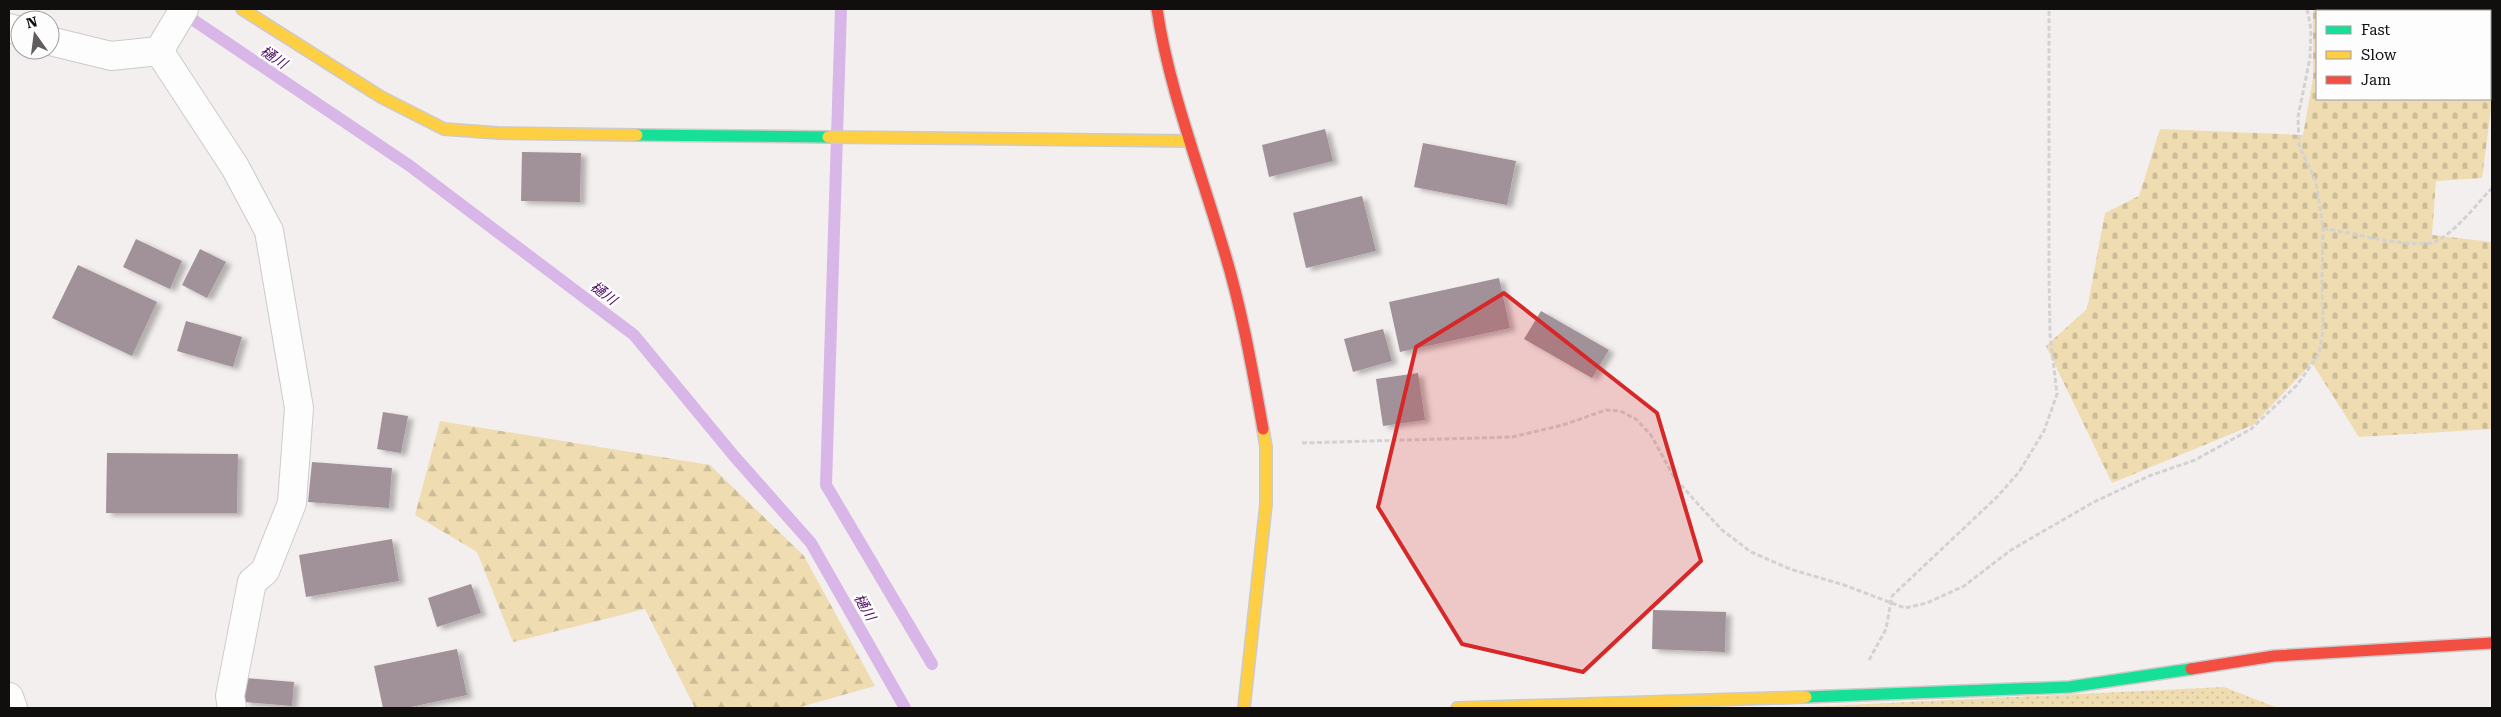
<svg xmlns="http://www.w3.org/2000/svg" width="2501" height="717" viewBox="0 0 2501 717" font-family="'Roboto Serif','Noto Sans JP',serif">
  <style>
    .grass { fill: url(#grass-dots) }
    .forest { fill: url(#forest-firs) }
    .cemetery { fill: url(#cemetery-stones); fill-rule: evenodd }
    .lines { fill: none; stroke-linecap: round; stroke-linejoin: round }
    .stream { stroke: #d9b6e8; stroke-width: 12 }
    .building { fill: #a19199; filter: url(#shadow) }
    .street-casing { stroke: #cdcaca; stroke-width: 30 }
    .fast-casing { stroke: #cdcaca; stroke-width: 14 }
    .slow-casing { stroke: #cdcaca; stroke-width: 14 }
    .jam-casing { stroke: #cdcaca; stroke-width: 14 }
    .path { stroke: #d3d2d2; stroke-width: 3; stroke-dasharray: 5 2.5; stroke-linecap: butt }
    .street { stroke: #fdfdfd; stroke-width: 28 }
    .fast { stroke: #16e098; stroke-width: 11 }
    .slow { stroke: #ffcf43; stroke-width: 11 }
    .jam { stroke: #f24e42; stroke-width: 11 }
    .marked { fill: #d62828; fill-opacity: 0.2; stroke: #d62828; stroke-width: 4; stroke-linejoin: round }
    .labels { text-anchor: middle; stroke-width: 5; stroke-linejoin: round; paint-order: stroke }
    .water-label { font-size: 14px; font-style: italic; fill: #46065d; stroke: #fefdfd }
  </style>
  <defs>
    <pattern id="grass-dots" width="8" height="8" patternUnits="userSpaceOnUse" patternTransform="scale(1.25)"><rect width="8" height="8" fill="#efddb1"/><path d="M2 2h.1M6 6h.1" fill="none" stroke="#ccbc97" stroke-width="1.8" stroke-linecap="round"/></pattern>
    <pattern id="forest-firs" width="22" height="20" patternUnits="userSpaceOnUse" patternTransform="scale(1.25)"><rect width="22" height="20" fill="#efddb1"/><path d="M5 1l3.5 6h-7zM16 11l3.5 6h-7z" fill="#ccbc97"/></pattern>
    <pattern id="cemetery-stones" width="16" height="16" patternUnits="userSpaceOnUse" patternTransform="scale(1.25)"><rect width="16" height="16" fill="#efddb1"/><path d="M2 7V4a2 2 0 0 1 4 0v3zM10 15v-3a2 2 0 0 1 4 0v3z" fill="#ccbc97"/></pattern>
    <filter id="shadow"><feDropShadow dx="5.5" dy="3" stdDeviation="2.5" flood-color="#0004"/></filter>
  </defs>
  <rect width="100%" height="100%" fill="#f4efef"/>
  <path class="grass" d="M2224,687L2278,708H1785Z"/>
  <path class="forest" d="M440,421L710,465L804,556L875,686L797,708H695L645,609L513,642L477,552L415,515Z"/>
  <path class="cemetery" d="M2313,9H2492V101L2482,178L2436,181L2432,235L2492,242V429L2359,437L2312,363L2253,425L2112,483L2046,346L2087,309L2105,213L2139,196L2160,129L2303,135L2313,78ZM2317,11H2490V99H2317Z"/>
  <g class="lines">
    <g class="stream">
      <path d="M841,9L826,485L932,664"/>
      <path d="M180,11L410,166L634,335L734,456L811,543L905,708"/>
    </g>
  </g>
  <g class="building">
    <path d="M1325,129L1333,161L1269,177L1262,145Z"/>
    <path d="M1423,143L1516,161L1507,205L1414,187Z"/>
    <path d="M522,152L581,153L580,202L521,201Z"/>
    <path d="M1362,196L1376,251L1306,268L1293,213Z"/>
    <path d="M136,239L182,261L170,289L123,267Z"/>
    <path d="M200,249L226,262L207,298L182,285Z"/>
    <path d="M78,265L157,302L132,356L52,318Z"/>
    <path d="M1499,278L1510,328L1400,352L1389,302Z"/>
    <path d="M1541,311L1609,350L1592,378L1524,339Z"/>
    <path d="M186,321L242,337L233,367L177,351Z"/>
    <path d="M1383,329L1392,361L1353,372L1344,339Z"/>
    <path d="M1418,373L1425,420L1383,426L1376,379Z"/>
    <path d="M383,412L408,416L401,453L377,449Z"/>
    <path d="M107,453L238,454L237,513H106Z"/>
    <path d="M312,462L392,468L389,508L308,502Z"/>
    <path d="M392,539L399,581L306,597L299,555Z"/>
    <path d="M471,584L481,613L437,627L428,598Z"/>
    <path d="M1653,610L1726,612L1725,652L1652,649Z"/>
    <path d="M457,649L467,695L406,708H383L374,666Z"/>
    <path d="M246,678L294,682L292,706L244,702Z"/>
  </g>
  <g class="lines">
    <g class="street-casing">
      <g id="street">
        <path d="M9,28L20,31"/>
        <path d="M50,41L111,56L159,51"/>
        <path d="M159,51L235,167L269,231L299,408L292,503L265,571L252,582L230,696L232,708"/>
        <path d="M159,51L184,9"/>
        <path d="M9,697L13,708"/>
      </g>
    </g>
    <g class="fast-casing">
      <g id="fast">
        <path d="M637,135L828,137"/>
        <path d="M1806,697L2069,687L2191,669"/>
      </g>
    </g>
    <g class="slow-casing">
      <g id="slow">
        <path d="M242,9L381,97L444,129L498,133L637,135"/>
        <path d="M828,137L1190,141"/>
        <path d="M1244,708L1266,504V447L1263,429"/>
        <path d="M1457,708L1806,697"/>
      </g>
    </g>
    <g class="jam-casing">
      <g id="jam">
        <path d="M1157,9C1168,86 1200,169 1222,244C1241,304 1252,367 1263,429"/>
        <path d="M2191,669L2274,656L2492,643"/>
      </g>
    </g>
    <g class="path">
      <path d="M2307,9L2311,29L2310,58L2298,117L2299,145L2316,182L2323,228C2345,232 2421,251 2437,241C2458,229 2475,206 2492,188"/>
      <path d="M1302,443L1512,437L1563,425L1606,410L1620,411L1636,419L1651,435L1674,477L1697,503L1722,530L1751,552L1790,569L1844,585L1905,608L1927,603L1964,586L2011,550L2092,503L2149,476L2195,460L2251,429L2297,385L2319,354L2323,330L2322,281L2323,228"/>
      <path d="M1869,660L1886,629L1892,596L1998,496L2019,472L2044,431L2057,394L2050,334L2049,274V9"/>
    </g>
    <use href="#street" class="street"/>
    <use href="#fast" class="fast"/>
    <use href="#slow" class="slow"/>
    <use href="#jam" class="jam"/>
  </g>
  <path class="marked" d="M1504,293L1657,413L1701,561L1583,672L1462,644L1378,507L1416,347Z"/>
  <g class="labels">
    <g class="water-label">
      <text transform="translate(274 57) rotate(34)" y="5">樋川</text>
      <text transform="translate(604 293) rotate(37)" y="5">樋川</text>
      <text transform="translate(865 607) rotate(60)" y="5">樋川</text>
    </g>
  </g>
  <rect width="2501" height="717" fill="none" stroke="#110e0e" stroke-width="20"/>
  <rect x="2316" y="10" width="175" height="90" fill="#fefdfd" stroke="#9f9d9d"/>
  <rect x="2326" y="26" width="25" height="8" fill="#16e098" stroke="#9f9d9d"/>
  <text x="2361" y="35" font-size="15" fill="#110e0e">Fast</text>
  <rect x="2326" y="51" width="25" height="8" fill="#ffcf43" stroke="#9f9d9d"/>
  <text x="2361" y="60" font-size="15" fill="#110e0e">Slow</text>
  <rect x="2326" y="76" width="25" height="8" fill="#f24e42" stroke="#9f9d9d"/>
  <text x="2361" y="85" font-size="15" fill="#110e0e">Jam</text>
  <g transform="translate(35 35) rotate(346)"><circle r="24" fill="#fefdfd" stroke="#9f9d9d"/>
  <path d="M0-4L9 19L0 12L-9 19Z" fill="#605d5d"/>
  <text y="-8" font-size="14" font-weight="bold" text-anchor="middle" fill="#110e0e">N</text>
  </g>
</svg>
